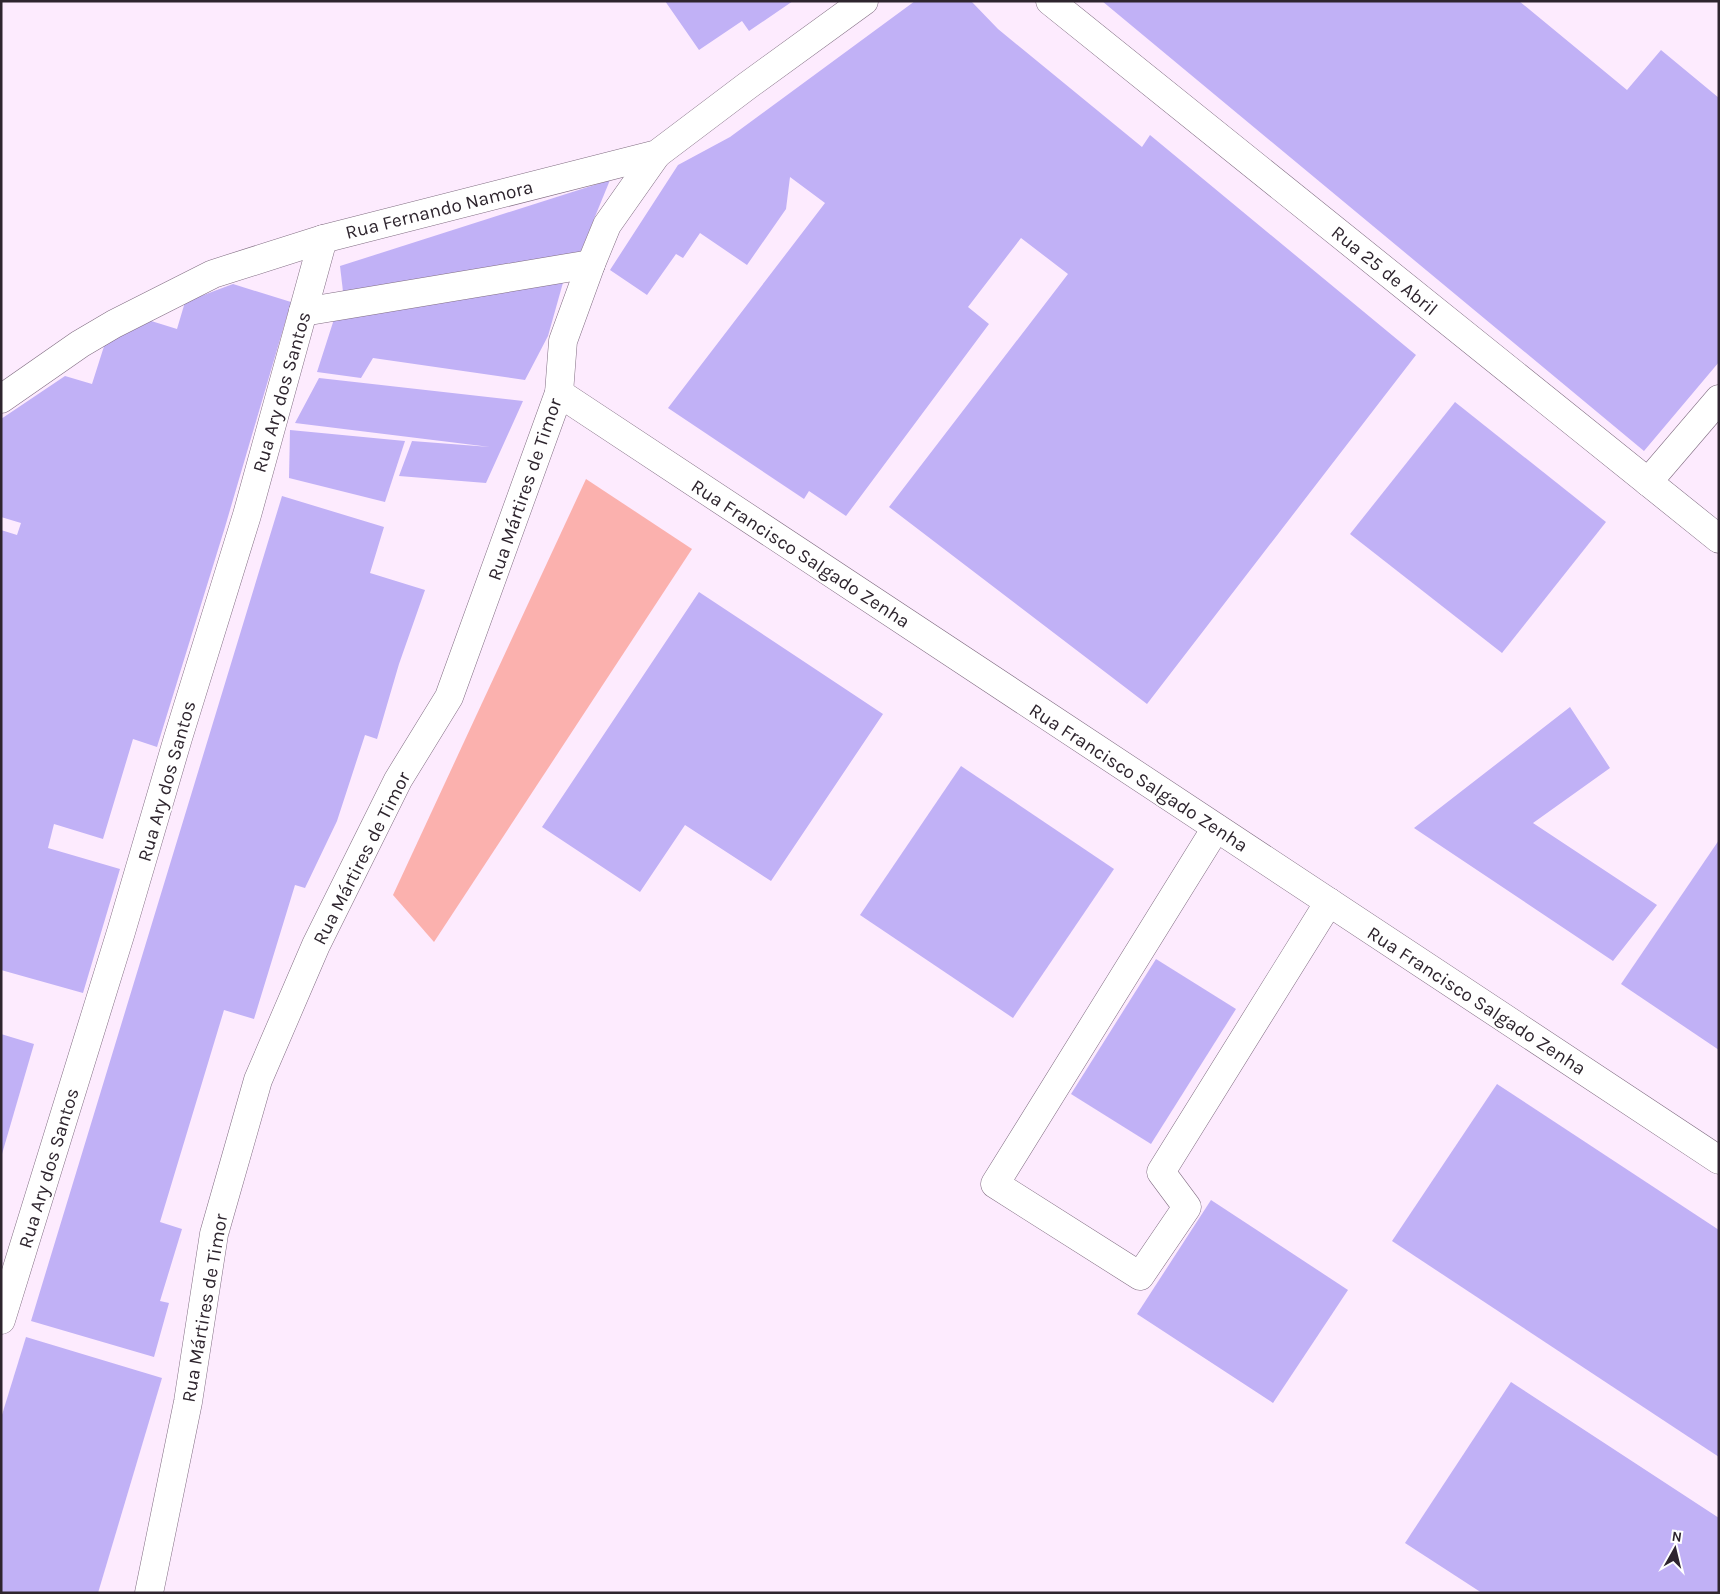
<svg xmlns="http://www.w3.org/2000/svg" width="1720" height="1594" viewBox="0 0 1720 1594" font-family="Karla,sans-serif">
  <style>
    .green { fill: #fbb1ae }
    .building { fill: #c1b1f6 }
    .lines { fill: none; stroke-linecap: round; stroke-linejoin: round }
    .minor-casing { stroke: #806d82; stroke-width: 29 }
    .minor { stroke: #fff; stroke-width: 28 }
    .labels { text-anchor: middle; stroke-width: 4; stroke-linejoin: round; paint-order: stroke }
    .street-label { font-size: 19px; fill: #2e252e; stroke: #fff }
  </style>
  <rect width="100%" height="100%" fill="#fdebfe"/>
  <path class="green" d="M586,479L692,549L434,942L393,895Z"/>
  <g class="building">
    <path d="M665,1H793L749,31L742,21L699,50Z"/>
    <path d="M915,1H971L998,29L1142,147L1150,135L1416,355L1147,704L889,507L1068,274L1021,238L968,307L989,324L846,516L809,491L804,499L668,408L825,203L790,177L786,209L747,265L700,233L683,258L676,254L647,295L610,270L678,165L730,137Z"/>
    <path d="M1102,1H1519L1627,90L1661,50L1719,98V362L1644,451Z"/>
    <path d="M610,180L576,263L344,300L340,266Z"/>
    <path d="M566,272L548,336L525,380L373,358L361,378L317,372L336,313Z"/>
    <path d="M233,284L291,302L225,527L157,747L133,739L103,839L54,824L48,848L120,869L83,993L1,970V530L17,535L21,523L1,517V419L65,376L92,384L106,340L148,320L177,329L185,302Z"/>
    <path d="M319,378L523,401L486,483L399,476L412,441L490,447L295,423Z"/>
    <path d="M1455,402L1606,522L1502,653L1350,534Z"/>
    <path d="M290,430L405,441L385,502L289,478Z"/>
    <path d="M282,496L384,527L370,573L425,590L399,664L377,739L365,735L337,821L305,888L295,885L254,1019L224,1010L160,1222L182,1229L160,1301L169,1303L154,1357L31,1321Z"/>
    <path d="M699,592L883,714L771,881L685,825L640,892L542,827Z"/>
    <path d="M1570,707L1610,768L1533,823L1657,905L1613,961L1414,828Z"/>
    <path d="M961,766L1114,869L1013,1018L860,915Z"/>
    <path d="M1719,840V1050L1621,984Z"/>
    <path d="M1156,959L1236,1009L1151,1144L1071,1094Z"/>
    <path d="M1,1034L34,1044L2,1154H1Z"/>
    <path d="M1497,1084L1719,1230V1457L1392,1241Z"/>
    <path d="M1211,1200L1348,1290L1273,1403L1137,1314Z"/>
    <path d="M26,1337L162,1378L98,1593H1V1418Z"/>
    <path d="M1511,1382L1719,1518V1593H1482L1405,1543Z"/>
  </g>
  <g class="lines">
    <g class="minor-casing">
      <g id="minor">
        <path d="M1050,1L1719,539"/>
        <path d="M303,312L591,264"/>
        <path d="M559,393L1719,1160"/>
        <path d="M1,399L80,344L114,324L213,274L323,239L657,154L747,86L864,1"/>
        <path d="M1648,482L1719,399"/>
        <path d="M1216,828L995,1184L1140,1276L1187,1207L1161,1172L1329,902"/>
        <path d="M1,1320L121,932L178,738L247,515L323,239"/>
        <path d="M149,1593L188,1402L214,1234L258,1080L316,945L398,780L449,697L559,393L563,341L591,264L607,225L657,154"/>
      </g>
    </g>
    <use href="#minor" class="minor"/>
  </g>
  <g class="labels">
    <g class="street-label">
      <text transform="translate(439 209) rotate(-14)" y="7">Rua Fernando Namora</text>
      <text transform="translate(1385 270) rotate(39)" y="7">Rua 25 de Abril</text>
      <text transform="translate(281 392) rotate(-74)" y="7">Rua Ary dos Santos</text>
      <text transform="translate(524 489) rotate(-71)" y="7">Rua Mártires de Timor</text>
      <text transform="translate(801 553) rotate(33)" y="7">Rua Francisco Salgado Zenha</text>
      <text transform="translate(1139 777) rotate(33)" y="7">Rua Francisco Salgado Zenha</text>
      <text transform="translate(166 781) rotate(-74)" y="7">Rua Ary dos Santos</text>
      <text transform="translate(361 858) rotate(-63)" y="7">Rua Mártires de Timor</text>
      <text transform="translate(1477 1000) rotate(33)" y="7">Rua Francisco Salgado Zenha</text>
      <text transform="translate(48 1168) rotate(-73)" y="7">Rua Ary dos Santos</text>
      <text transform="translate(204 1308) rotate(-80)" y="7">Rua Mártires de Timor</text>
    </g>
  </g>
  <rect width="1720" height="1594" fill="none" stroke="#2e252e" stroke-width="5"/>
  <g transform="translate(1675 1549) rotate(8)" stroke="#ffffff" stroke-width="4" paint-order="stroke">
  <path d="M0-4L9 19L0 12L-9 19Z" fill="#2e252e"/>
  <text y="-8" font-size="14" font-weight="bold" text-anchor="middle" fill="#2e252e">N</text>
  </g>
</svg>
